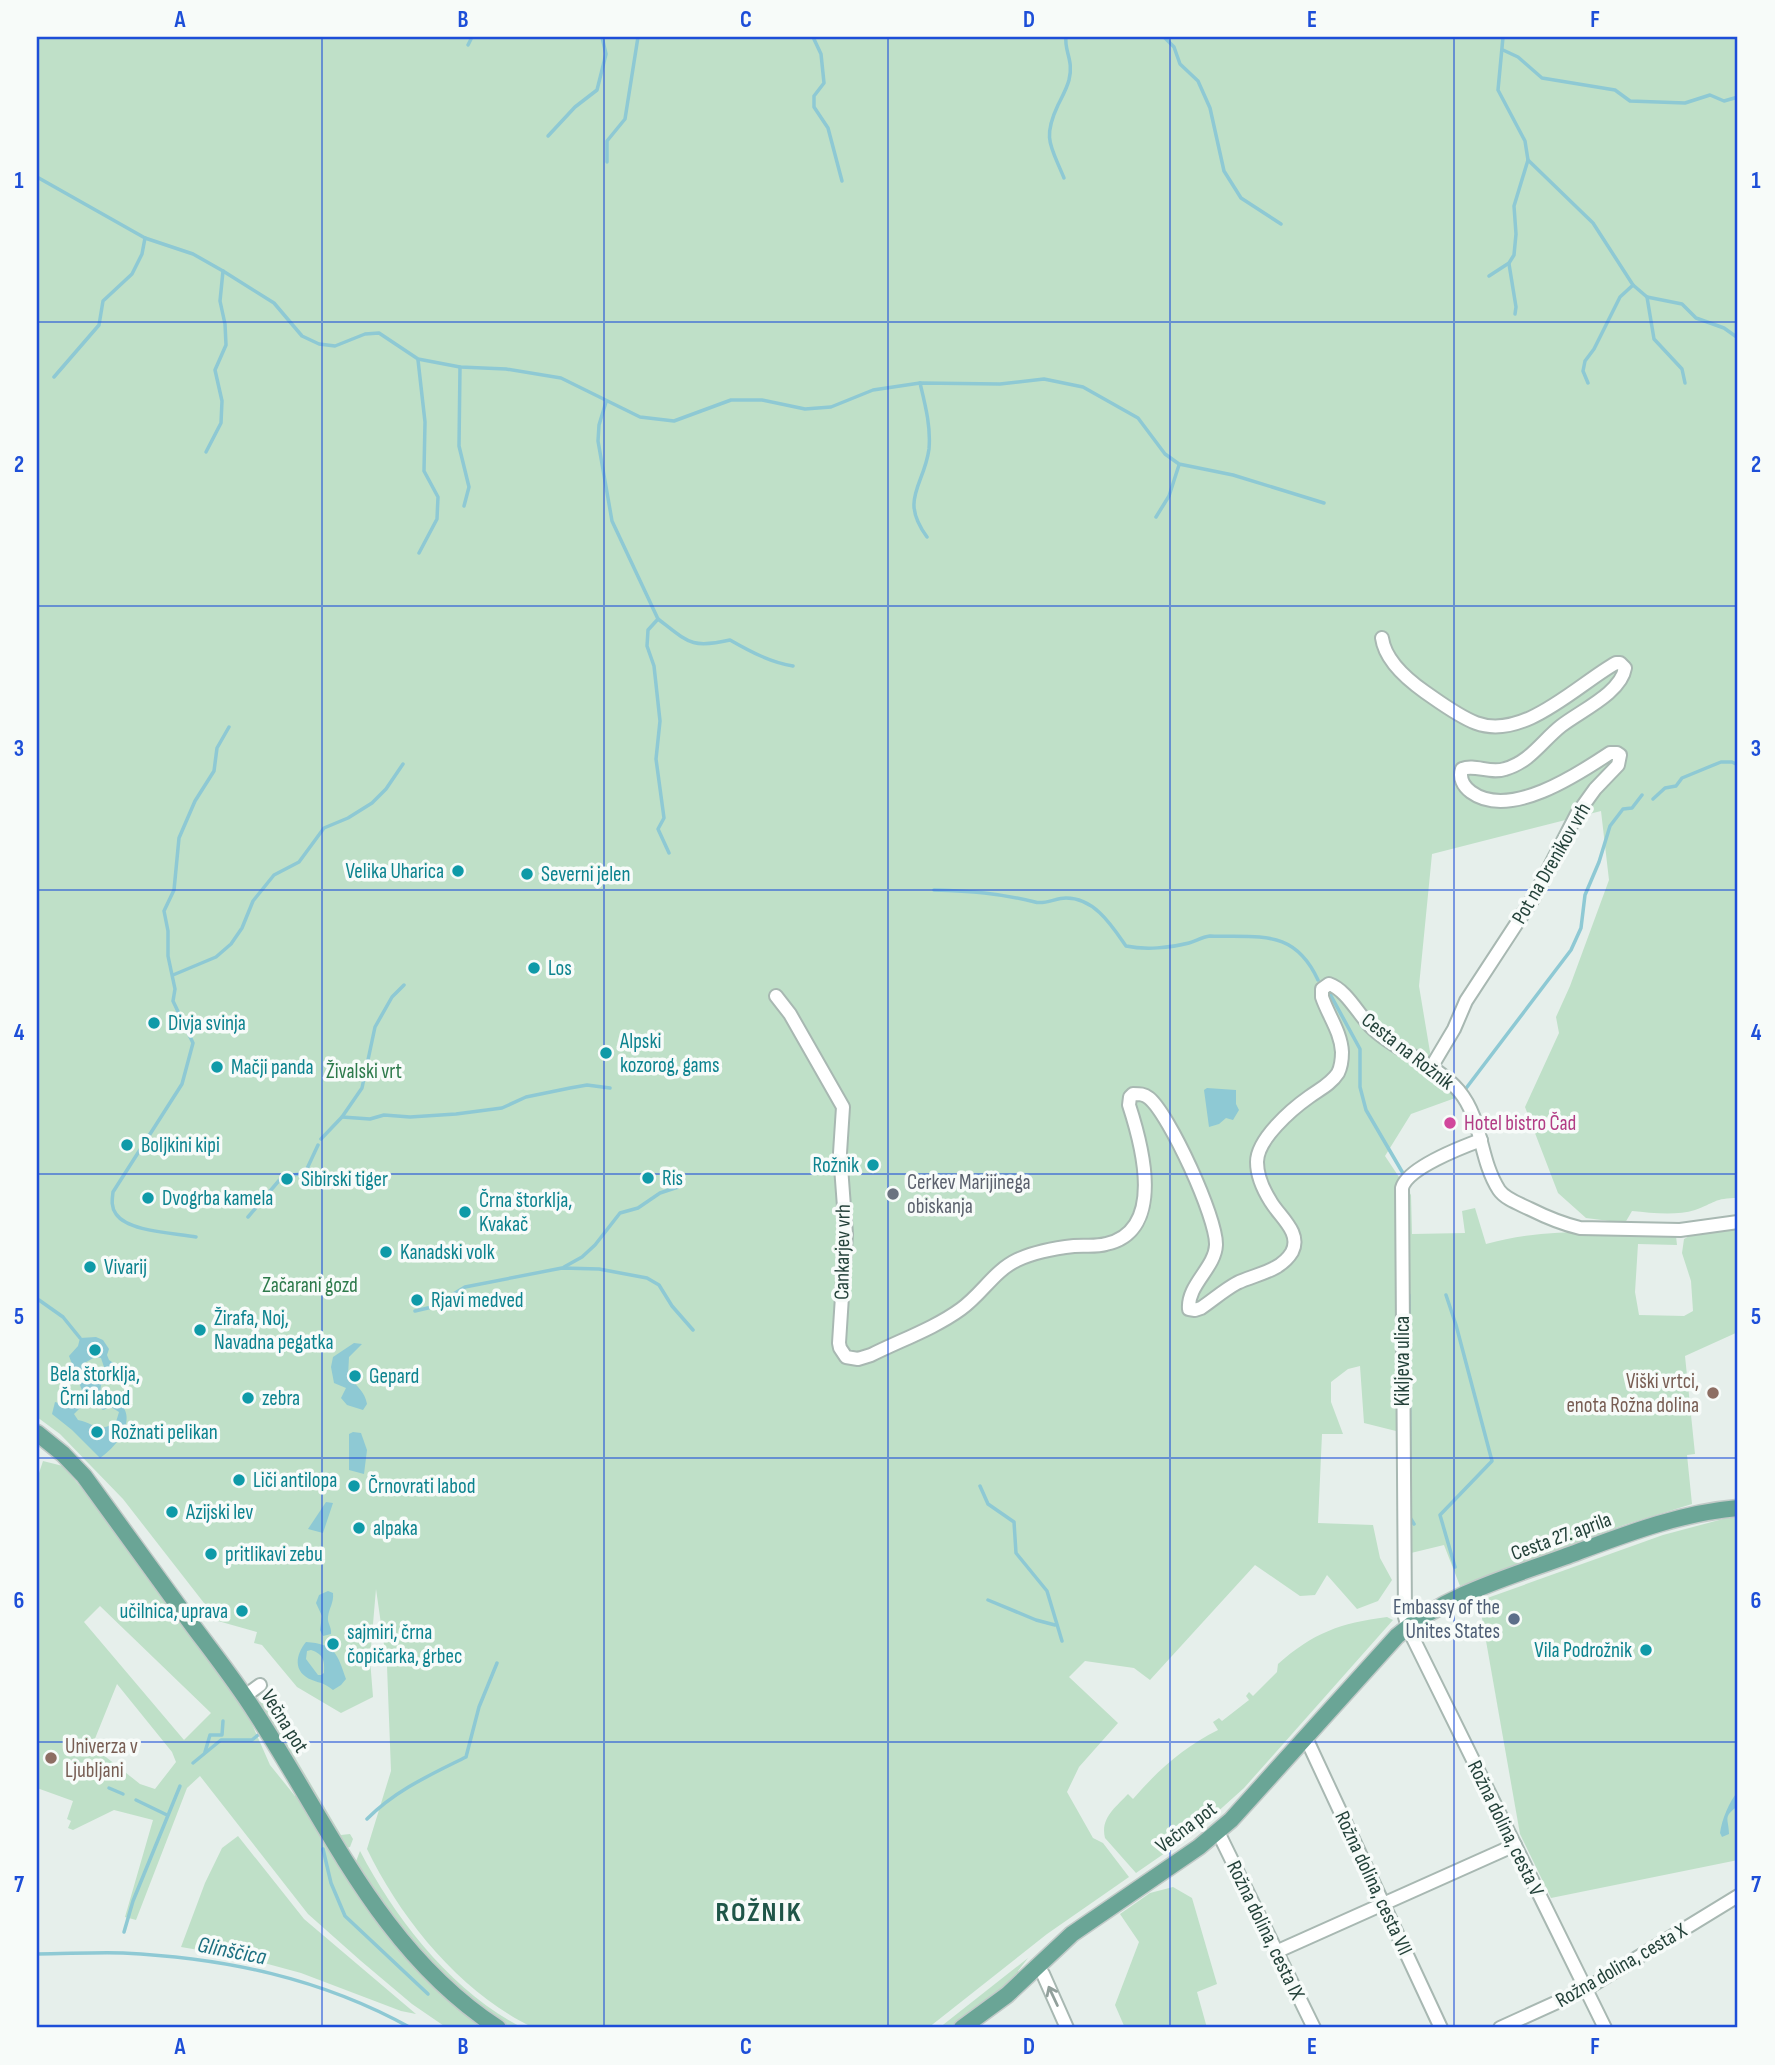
<svg xmlns="http://www.w3.org/2000/svg" width="1775" height="2065" viewBox="0 0 1775 2065" font-family="'Sofia Sans Condensed',sans-serif">
  <style>
    .green { fill: #bfe0c8; fill-rule: evenodd }
    .water { fill: #8ec9d4; fill-rule: evenodd }
    .lines { fill: none; stroke-linecap: round; stroke-linejoin: round }
    .stream { stroke: #8ec9d4; stroke-width: 3.5 }
    .minor-casing { stroke: #a8b8b2; stroke-width: 16 }
    .major-casing { stroke: #c2cac8; stroke-width: 19 }
    .minor { stroke: #fff; stroke-width: 12 }
    .major { stroke: #6aa596; stroke-width: 16 }
    .oneway { stroke: #92a09c }
    .grid { fill: none; stroke: #1d4ed8; stroke-width: 2; stroke-opacity: 0.55 }
    .culture-dot { fill: #0f9aa8; stroke: #f7fbf9; stroke-width: 2.5 }
    .hotel-dot { fill: #d1479c; stroke: #f7fbf9; stroke-width: 2.5 }
    .worship-dot { fill: #6b7280; stroke: #f7fbf9; stroke-width: 2.5 }
    .education-dot { fill: #8d6e63; stroke: #f7fbf9; stroke-width: 2.5 }
    .service-dot { fill: #5c6f8a; stroke: #f7fbf9; stroke-width: 2.5 }
    .labels { text-anchor: middle; stroke-width: 7; stroke-linejoin: round; paint-order: stroke }
    .street-label { font-size: 21px; fill: #24423a; stroke: #f7fbf9 }
    .culture-label { font-size: 21px; fill: #0d838f; stroke: #f7fbf9; text-anchor: start }
    .park-label { font-size: 21px; fill: #2d7a4b; stroke: #f7fbf9 }
    .hotel-label { font-size: 21px; fill: #b23c85; stroke: #f7fbf9; text-anchor: start }
    .worship-label { font-size: 21px; fill: #5b616d; stroke: #f7fbf9; text-anchor: start }
    .education-label { font-size: 21px; fill: #785e54; stroke: #f7fbf9; text-anchor: end }
    .service-label { font-size: 21px; fill: #4e5e75; stroke: #f7fbf9; text-anchor: end }
    .water-label { font-size: 23px; font-style: italic; fill: #1c6f80; stroke: #f7fbf9 }
    .district-label { font-size: 28px; font-weight: bold; letter-spacing: 2px; fill: #1f5548; stroke: #f7fbf9 }
    .neatline { fill: none; stroke: #1d4ed8; stroke-width: 2.5 }
    .grid-label { font-size: 23px; text-anchor: middle; font-weight: bold; fill: #1d4ed8 }
  </style>
  <rect width="100%" height="100%" fill="#e6efeb"/>
  <g class="green">
    <path d="M37,37H1738V1198C1714,1198 1715,1203 1695,1210C1676,1216 1652,1213 1632,1211L1625,1223L1586,1218L1558,1193L1525,1107L1559,1033L1556,1017L1570,986L1609,880L1601,811L1432,854L1419,986L1430,1052L1428,1068L1458,1097L1411,1114L1385,1156L1411,1195L1412,1234L1465,1233L1462,1211L1475,1208L1486,1244C1547,1227 1610,1232 1673,1234L1676,1236L1677,1245L1638,1244L1635,1292L1639,1315L1684,1316L1693,1311L1691,1281L1682,1253L1684,1239L1697,1232L1738,1226V1332L1685,1356L1695,1454L1687,1455L1692,1504L1624,1525L1460,1586L1444,1545L1411,1553L1408,1434L1364,1423L1360,1366L1348,1369L1331,1382V1402L1343,1434H1322L1318,1523L1373,1525L1380,1558L1392,1580L1378,1601L1357,1609L1327,1575L1315,1595L1300,1596L1255,1565L1150,1680L1134,1668L1085,1661L1069,1677L1118,1723L1079,1767L1067,1792L1093,1838L1103,1843L1129,1877L1047,1934L928,2028H534C461,1993 402,1921 367,1849L391,1771L387,1666L376,1589L370,1659L373,1697L341,1713L297,1687L262,1645L254,1643L257,1632L218,1621L123,1499L60,1434L37,1417Z"/>
    <path d="M43,1461L63,1466L94,1503L247,1713L270,1765L295,1796L299,1794L358,1892L489,2028H447L412,2004L361,1961L308,1914L200,1776L187,1788L136,1920L125,1917L153,1820L114,1810L73,1830L68,1828L71,1821L67,1819L73,1801L37,1788V1479ZM100,1606L211,1713L184,1740L84,1622ZM117,1684L172,1752L176,1762L155,1789L140,1784L92,1746Z"/>
    <path d="M1738,1515V1860L1551,1898L1520,1834L1479,1601L1663,1535Z"/>
    <path d="M1387,1617L1393,1620L1244,1788L1194,1833L1136,1873L1105,1838C1100,1818 1116,1807 1128,1794L1133,1799C1158,1770 1184,1747 1218,1730L1213,1722L1219,1718L1222,1721L1249,1700L1246,1696L1249,1692L1253,1696L1277,1672L1278,1664C1313,1633 1340,1623 1387,1617Z"/>
    <path d="M261,1696L272,1702L264,1705L341,1835L350,1834L353,1839L350,1847L347,1848L259,1705Z"/>
    <path d="M238,1836L304,1919L416,2014L401,2011L301,1973L246,1958L181,1947L205,1883L222,1848Z"/>
    <path d="M360,1851C396,1920 452,1992 523,2028H507L470,2002L401,1931L355,1864Z"/>
    <path d="M1173,1887L1192,1898L1217,1984L1197,1992L1207,2028H1125L1115,2005L1139,1942L1120,1914L1150,1893Z"/>
    <path d="M1028,1958L1018,1971L1020,1976C998,1994 969,2028 939,2028Z"/>
  </g>
  <g class="water">
    <path d="M1207,1088L1236,1090V1104L1239,1110L1233,1120L1226,1118L1219,1124L1209,1127L1204,1090Z"/>
    <path d="M96,1337L103,1340L109,1349L107,1355L109,1360L118,1366C119,1378 111,1381 101,1385L100,1395C105,1397 112,1397 117,1401C140,1417 117,1447 100,1458L72,1430L52,1414L55,1402L63,1404L72,1397H78L83,1393L69,1356L78,1346L80,1338ZM95,1357L101,1358L104,1367L103,1374L96,1377L85,1373L81,1365ZM95,1404L103,1410L111,1407L119,1412L116,1422C96,1434 97,1424 78,1420L74,1414L83,1405Z"/>
    <path d="M354,1343L362,1344L349,1357L348,1376C356,1385 365,1392 367,1404L363,1410L347,1405L341,1398L346,1388L334,1383L331,1367L333,1357Z"/>
    <path d="M353,1432L361,1433L367,1450L364,1474L349,1470V1434Z"/>
    <path d="M326,1502L333,1503L323,1533L308,1529Z"/>
    <path d="M328,1591L333,1593C334,1603 329,1608 328,1617C327,1623 332,1627 331,1634L323,1636L320,1630L322,1616L316,1603L319,1595Z"/>
    <path d="M306,1642C335,1644 337,1653 346,1679L341,1685L333,1690C323,1682 322,1684 312,1680C292,1672 296,1654 306,1642ZM311,1650C323,1654 325,1660 324,1673L321,1675H318L306,1659L307,1651Z"/>
    <path d="M1738,1791V1806C1722,1817 1729,1819 1729,1834L1722,1837L1720,1833C1722,1819 1729,1802 1738,1791Z"/>
  </g>
  <g class="lines">
    <g class="stream">
      <path d="M813,37L821,54L824,83L814,96V107L828,128L842,181"/>
      <path d="M1164,37L1174,47L1180,64L1198,81L1210,108L1224,171L1241,198L1281,224"/>
      <path d="M468,45L472,37"/>
      <path d="M1503,50L1518,57L1542,78L1615,90L1630,101L1685,103L1710,95L1724,101L1738,97"/>
      <path d="M548,136L575,107L597,90L606,54L602,37"/>
      <path d="M1528,160L1593,223L1633,285L1620,297L1594,349L1585,361L1583,371L1588,383"/>
      <path d="M607,162V141L625,119L638,37"/>
      <path d="M37,177L145,238L193,254L223,271L274,303L302,336L319,344L335,346L365,334L379,333L418,359L460,367L506,369L561,378L640,417L674,421L731,400H762L805,409L831,407L873,390L920,383L1000,384L1044,379L1083,387L1138,418L1165,454L1179,464L1233,475L1324,503"/>
      <path d="M1064,178C1051,146 1042,139 1058,105C1062,97 1067,88 1069,80C1074,60 1064,51 1066,37"/>
      <path d="M1509,264L1516,307L1515,314"/>
      <path d="M1489,276L1509,263L1514,255L1516,234L1514,206L1528,160L1525,141L1498,90L1503,37"/>
      <path d="M1633,285L1647,297L1682,304L1696,318L1724,328L1738,338"/>
      <path d="M1647,297L1654,339L1682,369L1685,383"/>
      <path d="M418,360L425,422L424,471L438,497L437,519L419,553"/>
      <path d="M460,367L459,446L469,487L464,506"/>
      <path d="M54,377L99,325L103,301L132,274L142,254L145,238"/>
      <path d="M920,383C925,404 931,426 929,449C924,486 899,499 927,537"/>
      <path d="M606,402L599,425L598,441L612,521L658,619L648,630L647,646L654,666L660,721L656,759L664,818L658,829L669,853"/>
      <path d="M206,452L221,423L222,401L215,370L226,345L225,324L220,301L223,271"/>
      <path d="M1156,517L1169,496L1179,465"/>
      <path d="M658,619C688,642 691,649 730,640C751,652 770,662 793,666"/>
      <path d="M1653,799L1665,788L1676,786L1682,778L1721,762H1732L1738,765"/>
      <path d="M934,890C971,891 998,893 1035,902C1044,905 1056,898 1066,898C1095,898 1112,926 1126,946C1145,950 1170,948 1189,943C1196,941 1202,937 1210,936C1260,938 1294,928 1318,980"/>
      <path d="M173,975L216,957L231,944L242,928L253,901L274,875L299,862L324,828L348,818L372,803L386,789L403,764"/>
      <path d="M1330,994L1360,1049V1087L1366,1110L1404,1175"/>
      <path d="M1464,1091L1571,950L1581,928L1585,895L1599,862L1610,826L1623,809L1632,808L1642,795"/>
      <path d="M342,1117L370,1119L384,1115L410,1117L456,1114L502,1108L526,1097L570,1088L587,1085L610,1088"/>
      <path d="M321,1139L342,1117L362,1088L375,1027L392,997L404,985"/>
      <path d="M248,1217L282,1177L305,1173L318,1145"/>
      <path d="M196,1237C176,1233 128,1232 116,1214C111,1207 112,1200 113,1192L182,1084L193,1043L173,1001L175,989L168,956V931L164,911L174,890L179,838L195,801L214,771L217,748L229,727"/>
      <path d="M564,1267L582,1257L595,1245L620,1213L638,1208L660,1193L678,1187"/>
      <path d="M1409,1295L1410,1483"/>
      <path d="M1446,1295L1456,1325L1492,1461L1440,1515L1455,1567"/>
      <path d="M39,1300L63,1317L80,1338"/>
      <path d="M415,1311L432,1307L465,1287L562,1268L599,1269L647,1278L659,1285L672,1306L693,1330"/>
      <path d="M980,1486L988,1504L1014,1522L1016,1553L1047,1591L1062,1641"/>
      <path d="M1409,1516L1414,1524"/>
      <path d="M988,1600L1036,1620L1055,1625"/>
      <path d="M205,1752L210,1735H222L223,1721"/>
      <path d="M193,1763L221,1740H252L258,1735"/>
      <path d="M109,1788L123,1794"/>
      <path d="M136,1800L167,1815"/>
      <path d="M367,1819C396,1790 430,1775 466,1757L479,1707L497,1663"/>
      <path d="M323,1849L331,1883L345,1916L428,1994"/>
      <path d="M124,1932L133,1901L180,1786"/>
      <path d="M37,1954C65,1954 94,1952 123,1953C225,1958 321,1978 411,2028"/>
    </g>
    <g class="minor-casing">
      <g id="minor">
        <path d="M1382,638C1385,660 1408,680 1425,692C1441,703 1458,716 1476,723C1524,741 1578,684 1616,663H1620L1625,668C1621,693 1580,711 1561,726C1542,741 1530,762 1505,769C1490,774 1475,764 1462,769C1459,778 1463,786 1471,792C1509,820 1577,775 1610,753H1617L1620,755L1618,765L1595,789L1577,814L1534,897L1466,1001L1454,1029L1432,1066"/>
        <path d="M776,996L790,1014L843,1107L840,1153L846,1234L839,1343L840,1348L846,1357L858,1359L871,1355C901,1340 935,1328 961,1309C982,1294 994,1271 1017,1260C1034,1252 1056,1248 1074,1246C1085,1245 1096,1247 1106,1244C1166,1231 1142,1145 1129,1105L1130,1097L1133,1094C1140,1094 1144,1094 1149,1098C1169,1114 1217,1218 1216,1245C1215,1268 1187,1285 1189,1309L1195,1310L1201,1308C1213,1300 1224,1290 1237,1283C1255,1274 1280,1272 1292,1252C1302,1233 1280,1217 1271,1202C1264,1191 1257,1175 1257,1162C1257,1139 1292,1109 1309,1097C1320,1089 1331,1084 1338,1073C1341,1067 1342,1058 1342,1052C1341,1032 1328,1015 1322,997V989L1329,984C1347,990 1359,1016 1373,1029C1400,1054 1433,1061 1459,1091C1483,1120 1479,1159 1499,1190C1505,1199 1520,1204 1530,1209C1546,1217 1563,1224 1580,1228L1680,1230L1738,1222"/>
        <path d="M1481,1140C1462,1147 1407,1168 1402,1188L1405,1617L1408,1628L1605,2028"/>
        <path d="M245,1696L260,1685"/>
        <path d="M1306,1738L1441,2028"/>
        <path d="M1218,1832L1314,2028"/>
        <path d="M1278,1951L1515,1845"/>
        <path d="M1036,1966L1043,1974L1067,2028"/>
        <path d="M1500,2028L1586,1989L1738,1896"/>
      </g>
    </g>
    <g class="major-casing">
      <g id="major">
        <path d="M37,1433L63,1454L84,1476C120,1526 157,1576 193,1626C214,1654 236,1682 255,1712C329,1825 380,1951 498,2028"/>
        <path d="M962,2028L1007,1995L1072,1934L1199,1847L1231,1820L1397,1636C1445,1595 1506,1578 1564,1557C1621,1536 1678,1513 1738,1508"/>
      </g>
    </g>
    <use href="#minor" class="minor"/>
    <use href="#major" class="major"/>
  </g>
  <defs><path id="oneway-shaft" d="M-6 0H5M1.5-3L5.5 0L1.5 3" fill="none" stroke-width="1.6" stroke-linecap="round" stroke-linejoin="round" transform="scale(1.75)"/></defs>
  <use class="oneway" href="#oneway-shaft" transform="translate(1053 1996) rotate(-115)"/>
  <path class="grid" d="M322,37V2028M604,37V2028M888,37V2028M1170,37V2028M1454,37V2028M37,322H1738M37,606H1738M37,890H1738M37,1174H1738M37,1458H1738M37,1742H1738"/>
  <g class="culture-dot">
    <circle cx="458" cy="871" r="7"/>
    <circle cx="527" cy="874" r="7"/>
    <circle cx="534" cy="968" r="7"/>
    <circle cx="154" cy="1023" r="7"/>
    <circle cx="606" cy="1053" r="7"/>
    <circle cx="217" cy="1067" r="7"/>
    <circle cx="127" cy="1145" r="7"/>
    <circle cx="873" cy="1165" r="7"/>
    <circle cx="648" cy="1178" r="7"/>
    <circle cx="287" cy="1179" r="7"/>
    <circle cx="148" cy="1198" r="7"/>
    <circle cx="465" cy="1212" r="7"/>
    <circle cx="386" cy="1252" r="7"/>
    <circle cx="90" cy="1267" r="7"/>
    <circle cx="417" cy="1300" r="7"/>
    <circle cx="200" cy="1330" r="7"/>
    <circle cx="95" cy="1350" r="7"/>
    <circle cx="355" cy="1376" r="7"/>
    <circle cx="248" cy="1398" r="7"/>
    <circle cx="97" cy="1432" r="7"/>
    <circle cx="239" cy="1480" r="7"/>
    <circle cx="354" cy="1486" r="7"/>
    <circle cx="172" cy="1512" r="7"/>
    <circle cx="359" cy="1528" r="7"/>
    <circle cx="211" cy="1554" r="7"/>
    <circle cx="242" cy="1611" r="7"/>
    <circle cx="333" cy="1644" r="7"/>
    <circle cx="1646" cy="1650" r="7"/>
  </g>
  <circle class="hotel-dot" cx="1450" cy="1123" r="7"/>
  <circle class="worship-dot" cx="893" cy="1194" r="7"/>
  <g class="education-dot">
    <circle cx="1713" cy="1393" r="7"/>
    <circle cx="51" cy="1758" r="7"/>
  </g>
  <circle class="service-dot" cx="1514" cy="1619" r="7"/>
  <g class="labels">
    <g class="street-label">
      <text transform="translate(1551 863) rotate(-60)" y="7">Pot na Drenikov vrh</text>
      <text transform="translate(1408 1051) rotate(38)" y="7">Cesta na Rožnik</text>
      <text transform="translate(842 1252) rotate(-89)" y="7">Cankarjev vrh</text>
      <text transform="translate(1402 1361) rotate(-90)" y="7">Kikljeva ulica</text>
      <text transform="translate(1561 1536) rotate(-20)" y="7">Cesta 27. aprila</text>
      <text transform="translate(285 1721) rotate(58)" y="7">Večna pot</text>
      <text transform="translate(1186 1827) rotate(-37)" y="7">Večna pot</text>
      <text transform="translate(1506 1828) rotate(64)" y="7">Rožna dolina, cesta V</text>
      <text transform="translate(1374 1883) rotate(65)" y="7">Rožna dolina, cesta VII</text>
      <text transform="translate(1266 1930) rotate(64)" y="7">Rožna dolina, cesta IX</text>
      <text transform="translate(1621 1965) rotate(-30)" y="7">Rožna dolina, cesta X</text>
    </g>
    <g class="culture-label">
      <text x="444" y="878" text-anchor="end">Velika Uharica</text>
      <text x="541" y="881">Severni jelen</text>
      <text x="548" y="975">Los</text>
      <text x="168" y="1030">Divja svinja</text>
      <text x="620" y="1048">Alpski<tspan x="620" dy="24">kozorog, gams</tspan></text>
      <text x="231" y="1074">Mačji panda</text>
      <text x="141" y="1152">Boljkini kipi</text>
      <text x="859" y="1172" text-anchor="end">Rožnik</text>
      <text x="662" y="1185">Ris</text>
      <text x="301" y="1186">Sibirski tiger</text>
      <text x="162" y="1205">Dvogrba kamela</text>
      <text x="479" y="1207">Črna štorklja,<tspan x="479" dy="24">Kvakač</tspan></text>
      <text x="400" y="1259">Kanadski volk</text>
      <text x="104" y="1274">Vivarij</text>
      <text x="431" y="1307">Rjavi medved</text>
      <text x="214" y="1325">Žirafa, Noj,<tspan x="214" dy="24">Navadna pegatka</tspan></text>
      <text x="95" y="1381" text-anchor="middle">Bela štorklja,<tspan x="95" dy="24">Črni labod</tspan></text>
      <text x="369" y="1383">Gepard</text>
      <text x="262" y="1405">zebra</text>
      <text x="111" y="1439">Rožnati pelikan</text>
      <text x="253" y="1487">Liči antilopa</text>
      <text x="368" y="1493">Črnovrati labod</text>
      <text x="186" y="1519">Azijski lev</text>
      <text x="373" y="1535">alpaka</text>
      <text x="225" y="1561">pritlikavi zebu</text>
      <text x="228" y="1618" text-anchor="end">učilnica, uprava</text>
      <text x="347" y="1639">sajmiri, črna<tspan x="347" dy="24">čopičarka, grbec</tspan></text>
      <text x="1632" y="1657" text-anchor="end">Vila Podrožnik</text>
    </g>
    <g class="park-label">
      <text x="364" y="1078">Živalski vrt</text>
      <text x="310" y="1292">Začarani gozd</text>
    </g>
    <g class="hotel-label">
      <text x="1464" y="1130">Hotel bistro Čad</text>
    </g>
    <g class="worship-label">
      <text x="907" y="1189">Cerkev Marijinega<tspan x="907" dy="24">obiskanja</tspan></text>
    </g>
    <g class="education-label">
      <text x="1699" y="1388">Viški vrtci,<tspan x="1699" dy="24">enota Rožna dolina</tspan></text>
      <text x="65" y="1753" text-anchor="start">Univerza v<tspan x="65" dy="24">Ljubljani</tspan></text>
    </g>
    <g class="service-label">
      <text x="1500" y="1614">Embassy of the<tspan x="1500" dy="24">Unites States</tspan></text>
    </g>
    <g class="water-label">
      <text transform="translate(232 1950) rotate(11)" y="8">Glinščica</text>
    </g>
    <g class="district-label">
      <text x="759" y="1921">ROŽNIK</text>
    </g>
  </g>
  <rect width="1775" height="2065" fill="none" stroke="#f7fbf9" stroke-width="77"/>
  <rect x="38" y="38" width="1698" height="1988" class="neatline"/>
  <g class="grid-label">
    <text x="180" y="27">A</text>
    <text x="463" y="27">B</text>
    <text x="746" y="27">C</text>
    <text x="1029" y="27">D</text>
    <text x="1312" y="27">E</text>
    <text x="1595" y="27">F</text>
    <text x="19" y="188">1</text>
    <text x="1756" y="188">1</text>
    <text x="19" y="472">2</text>
    <text x="1756" y="472">2</text>
    <text x="19" y="756">3</text>
    <text x="1756" y="756">3</text>
    <text x="19" y="1040">4</text>
    <text x="1756" y="1040">4</text>
    <text x="19" y="1324">5</text>
    <text x="1756" y="1324">5</text>
    <text x="19" y="1608">6</text>
    <text x="1756" y="1608">6</text>
    <text x="19" y="1892">7</text>
    <text x="1756" y="1892">7</text>
    <text x="180" y="2054">A</text>
    <text x="463" y="2054">B</text>
    <text x="746" y="2054">C</text>
    <text x="1029" y="2054">D</text>
    <text x="1312" y="2054">E</text>
    <text x="1595" y="2054">F</text>
  </g>
</svg>
